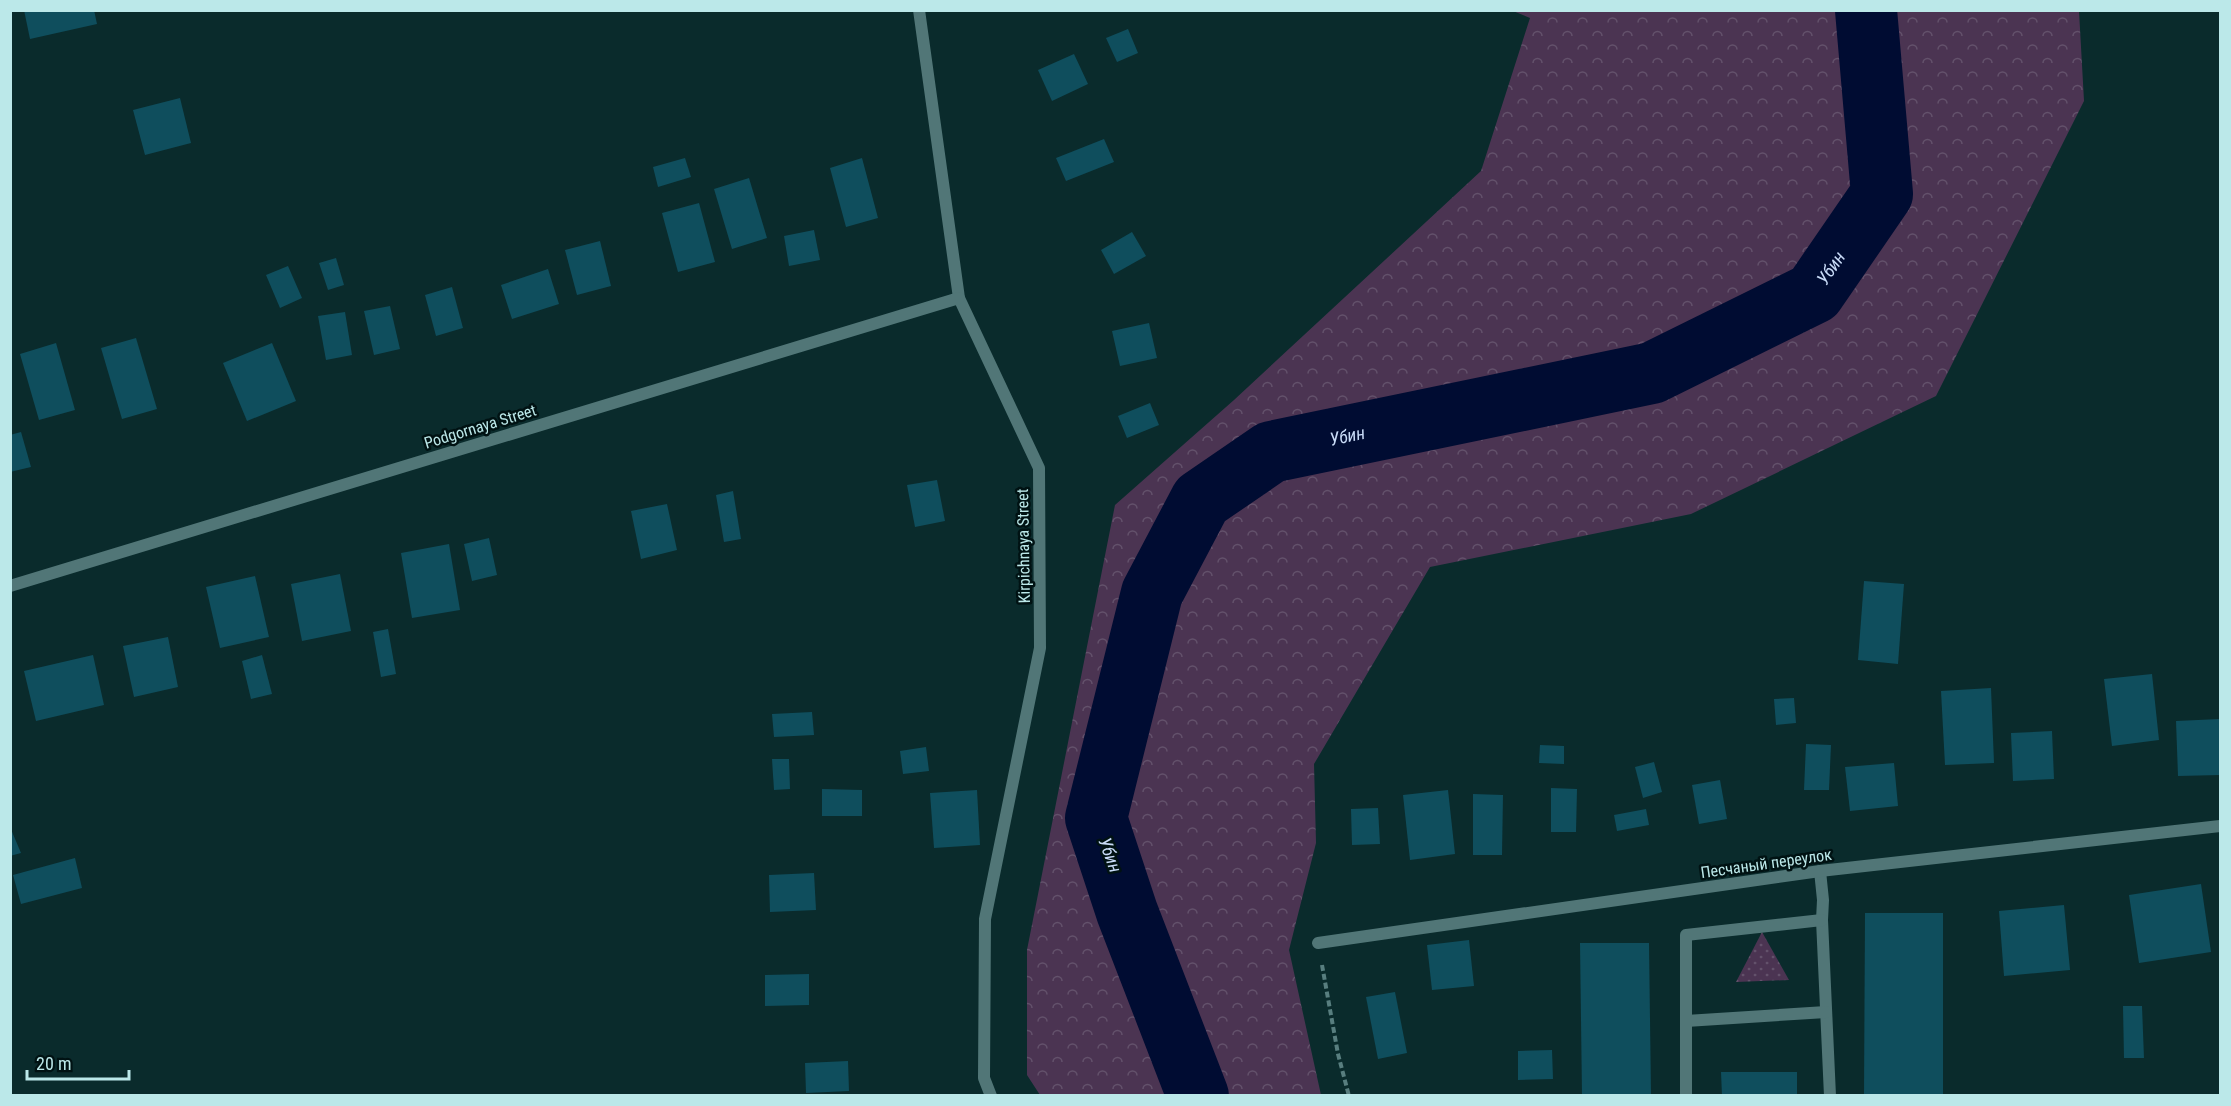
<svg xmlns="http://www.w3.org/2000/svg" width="2231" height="1106" viewBox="0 0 2231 1106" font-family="'Roboto Condensed',sans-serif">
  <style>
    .grass { fill: url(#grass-dots) }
    .forest { fill: url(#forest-crowns) }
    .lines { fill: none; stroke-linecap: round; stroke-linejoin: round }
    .river { stroke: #000c32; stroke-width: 62 }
    .building { fill: #0f4e5d }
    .path { stroke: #587e7f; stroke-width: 4; stroke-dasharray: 6 3; stroke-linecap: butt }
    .service { stroke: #517677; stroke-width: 12 }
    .minor { stroke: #517677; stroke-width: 12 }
    .labels { text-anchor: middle; stroke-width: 5; stroke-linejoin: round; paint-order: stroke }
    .street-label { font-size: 16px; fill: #bbe8e9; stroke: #001213 }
    .water-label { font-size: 18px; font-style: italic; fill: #c8dbf7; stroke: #001213 }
  </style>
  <defs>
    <pattern id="grass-dots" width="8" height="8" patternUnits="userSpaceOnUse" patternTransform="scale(1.5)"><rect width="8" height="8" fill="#4b3452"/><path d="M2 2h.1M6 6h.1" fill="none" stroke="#63516b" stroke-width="1.8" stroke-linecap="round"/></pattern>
    <pattern id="forest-crowns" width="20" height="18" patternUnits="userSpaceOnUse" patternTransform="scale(1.5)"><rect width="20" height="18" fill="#4b3452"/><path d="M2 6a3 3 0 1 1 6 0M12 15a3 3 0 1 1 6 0" fill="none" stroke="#63516b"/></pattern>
  </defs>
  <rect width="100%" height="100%" fill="#0a2b2c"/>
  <path class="grass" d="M1762,932L1789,980L1736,982Z"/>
  <path class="forest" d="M1513,11H2079L2084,101L1936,396L1691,514L1430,567L1314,764L1316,843L1289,950L1321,1095H1040L1027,1075V950L1115,505L1234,400L1481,171L1530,18Z"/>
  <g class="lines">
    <path class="river" id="s1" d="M1198,1096L1127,912L1096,818L1152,593L1201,500L1271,452L1652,373L1814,293L1882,194L1866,10"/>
  </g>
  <g class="building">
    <path d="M24,10H94L97,24L30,39Z"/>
    <path d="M1128,29L1138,53L1117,62L1106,38Z"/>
    <path d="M1074,54L1088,84L1052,101L1038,70Z"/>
    <path d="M180,98L191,143L145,155L133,110Z"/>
    <path d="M1104,139L1114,162L1066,181L1056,158Z"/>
    <path d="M685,158L691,177L658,187L653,167Z"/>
    <path d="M862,158L878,218L846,227L830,168Z"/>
    <path d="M749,178L767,238L732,249L714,189Z"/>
    <path d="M699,203L715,262L678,272L662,213Z"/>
    <path d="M814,230L820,260L789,266L784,236Z"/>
    <path d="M1132,232L1146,256L1114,274L1101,250Z"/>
    <path d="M600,241L611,286L577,295L565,250Z"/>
    <path d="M336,258L344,285L328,290L319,263Z"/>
    <path d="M288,266L302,298L280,308L266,275Z"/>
    <path d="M548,269L559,304L512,319L501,285Z"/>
    <path d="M452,287L463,328L436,336L425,295Z"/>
    <path d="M390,306L400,349L374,355L364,311Z"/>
    <path d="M345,312L352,355L326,360L318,316Z"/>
    <path d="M1149,323L1157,358L1120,366L1112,331Z"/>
    <path d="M136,338L157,409L122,419L101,348Z"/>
    <path d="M56,343L75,410L39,420L20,354Z"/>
    <path d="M272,343L296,401L247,421L223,363Z"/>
    <path d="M1150,403L1159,425L1127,438L1118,416Z"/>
    <path d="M21,432L31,467L10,472V435Z"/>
    <path d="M937,480L945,521L915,527L907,485Z"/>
    <path d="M733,491L741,539L724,542L716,495Z"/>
    <path d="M667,504L677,550L641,559L631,511Z"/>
    <path d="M489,538L497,575L472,581L464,544Z"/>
    <path d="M449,544L460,610L412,618L401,553Z"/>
    <path d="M340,574L351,631L302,641L291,584Z"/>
    <path d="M255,576L269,637L220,648L206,587Z"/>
    <path d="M1864,581L1904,584L1898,664L1858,660Z"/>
    <path d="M388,629L396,674L381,677L373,632Z"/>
    <path d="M168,637L178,687L134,697L123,646Z"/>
    <path d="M93,655L104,705L36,721L24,671Z"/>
    <path d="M262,655L272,694L251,699L242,661Z"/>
    <path d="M2152,674L2159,740L2112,746L2104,679Z"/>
    <path d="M1991,688L1994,763L1945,765L1941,691Z"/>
    <path d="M1794,698L1796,723L1776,725L1774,699Z"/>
    <path d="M812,712L814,735L774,737L772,714Z"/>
    <path d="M2220,719V775L2178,776L2176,721Z"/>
    <path d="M2052,731L2054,779L2013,781L2011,733Z"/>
    <path d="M1806,744L1831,745L1829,790H1804Z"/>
    <path d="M1540,745L1564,746V764L1539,763Z"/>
    <path d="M926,747L929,771L903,774L900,751Z"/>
    <path d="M772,759H789L790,789L774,790Z"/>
    <path d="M1654,762L1662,792L1643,798L1635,767Z"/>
    <path d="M1894,763L1898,806L1850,811L1845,767Z"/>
    <path d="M1720,780L1727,819L1699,824L1692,785Z"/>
    <path d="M1551,788L1577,789L1576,832H1551Z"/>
    <path d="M822,789L862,790V816H822Z"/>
    <path d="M977,790L980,845L934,848L930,793Z"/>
    <path d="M1448,790L1455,854L1410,860L1403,795Z"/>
    <path d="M1473,794L1503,795L1502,855H1473Z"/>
    <path d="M1378,808L1380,844L1352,845L1351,809Z"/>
    <path d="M1646,809L1649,825L1617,831L1614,815Z"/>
    <path d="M10,827L21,853L10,856Z"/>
    <path d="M75,858L82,888L21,904L13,875Z"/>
    <path d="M814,873L816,910L770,912L769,875Z"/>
    <path d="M2201,884L2211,952L2139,963L2129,895Z"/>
    <path d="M2064,905L2070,970L2004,976L1999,911Z"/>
    <path d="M1865,913H1943V1096H1864Z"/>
    <path d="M1469,940L1474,986L1432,990L1427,945Z"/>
    <path d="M1580,943H1649L1651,1096H1582Z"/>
    <path d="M809,974V1005L765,1006V975Z"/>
    <path d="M1395,992L1407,1053L1378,1059L1366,997Z"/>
    <path d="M2123,1006H2142L2144,1058H2124Z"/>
    <path d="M1552,1050L1553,1079L1518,1080V1051Z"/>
    <path d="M848,1061L849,1091L806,1093L805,1063Z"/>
    <path d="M1721,1072H1797V1096H1722Z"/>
  </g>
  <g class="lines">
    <path class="path" d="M1322,965L1338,1054L1349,1096"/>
    <g class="service">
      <path d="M1820,871L1823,900L1822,920L1830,1096"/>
      <path d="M1686,1021L1826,1012"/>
      <path d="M1686,1096V935L1822,920"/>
    </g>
    <g class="minor">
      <path d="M919,10L959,298L1039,468L1040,648L985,919L984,1078L991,1096"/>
      <path d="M10,586L959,298"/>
      <path d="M1318,943L1820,871L2220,826"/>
    </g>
  </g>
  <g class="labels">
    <g class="street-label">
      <text transform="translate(480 426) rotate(-17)" y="6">Podgornaya Street</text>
      <text transform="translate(1023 546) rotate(-91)" y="6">Kirpichnaya Street</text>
      <text transform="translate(1766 863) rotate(-8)" y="6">Песчаный переулок</text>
    </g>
    <g class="water-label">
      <text dy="6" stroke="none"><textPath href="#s1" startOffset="1318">Убин</textPath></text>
      <text dy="6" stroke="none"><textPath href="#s1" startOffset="796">Убин</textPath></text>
      <text transform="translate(1110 855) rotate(70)" y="6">Убин</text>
    </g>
  </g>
  <rect width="2231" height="1106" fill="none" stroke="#bbe8e9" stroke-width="24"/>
  <path d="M27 1070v9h102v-9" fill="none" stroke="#bbe8e9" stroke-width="3"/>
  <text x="36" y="1070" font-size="18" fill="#bbe8e9" stroke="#001213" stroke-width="4.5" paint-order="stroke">20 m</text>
</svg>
